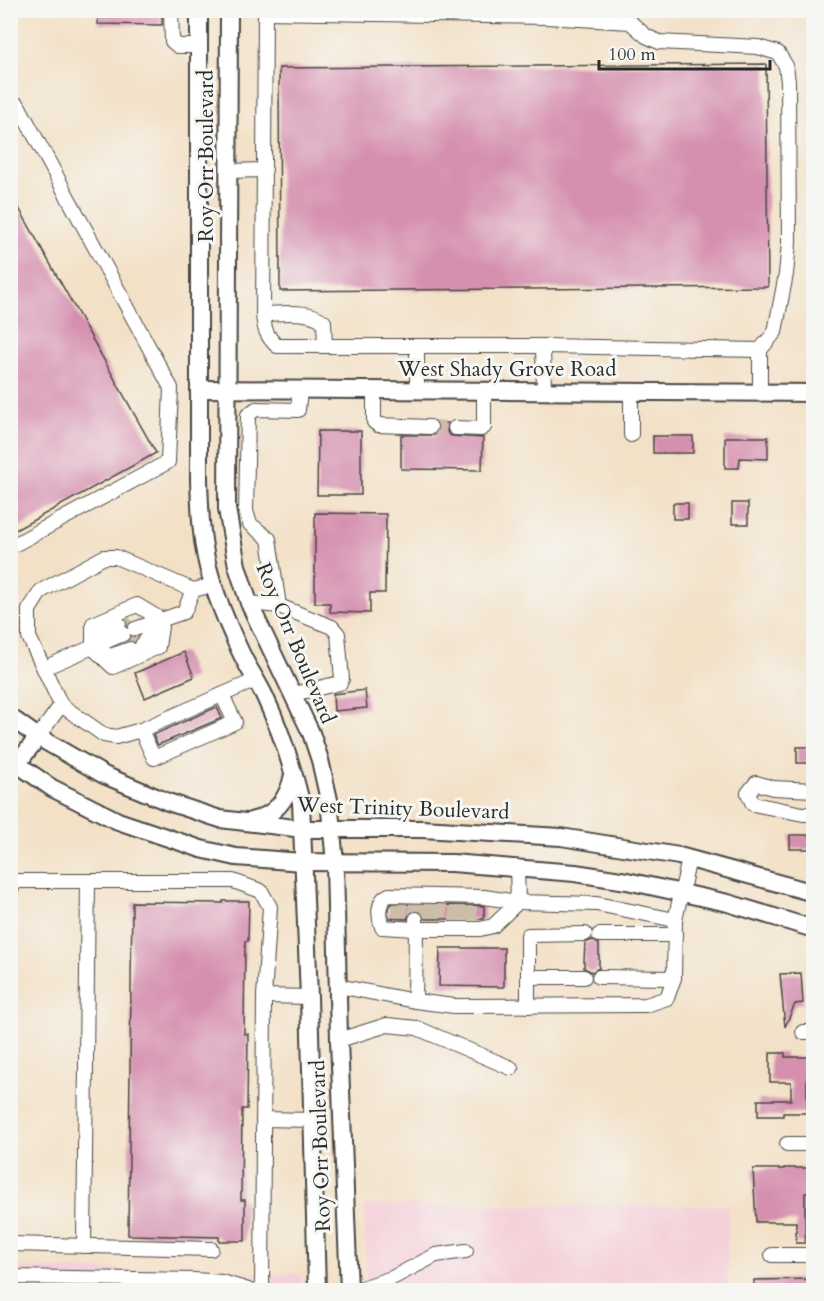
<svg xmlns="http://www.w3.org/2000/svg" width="824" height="1301" viewBox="0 0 824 1301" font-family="Cardo,serif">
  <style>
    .built { fill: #f5cfd9 }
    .building { fill: #d58faf }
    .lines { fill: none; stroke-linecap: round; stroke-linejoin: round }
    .minor-tunnel { stroke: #cbbda8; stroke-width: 14; stroke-dasharray: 14 7; stroke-linecap: butt }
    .minor-casing { stroke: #494642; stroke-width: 16 }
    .major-casing { stroke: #494642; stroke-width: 20 }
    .minor { stroke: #fff; stroke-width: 14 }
    .major { stroke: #fff; stroke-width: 16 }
    .labels { text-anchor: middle; stroke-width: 6; stroke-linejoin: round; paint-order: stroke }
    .street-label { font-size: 21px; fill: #2b2b2b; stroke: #f6f6f2 }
  </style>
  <rect width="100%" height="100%" fill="#f6f6f2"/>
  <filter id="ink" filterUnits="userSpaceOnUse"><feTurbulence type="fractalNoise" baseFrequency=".0167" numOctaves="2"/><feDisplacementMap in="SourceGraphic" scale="12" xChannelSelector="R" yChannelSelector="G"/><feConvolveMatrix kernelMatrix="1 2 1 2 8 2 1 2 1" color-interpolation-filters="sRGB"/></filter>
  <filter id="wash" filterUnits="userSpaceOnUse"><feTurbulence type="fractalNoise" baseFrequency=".008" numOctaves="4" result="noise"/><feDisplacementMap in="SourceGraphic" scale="24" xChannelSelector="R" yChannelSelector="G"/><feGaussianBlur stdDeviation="1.35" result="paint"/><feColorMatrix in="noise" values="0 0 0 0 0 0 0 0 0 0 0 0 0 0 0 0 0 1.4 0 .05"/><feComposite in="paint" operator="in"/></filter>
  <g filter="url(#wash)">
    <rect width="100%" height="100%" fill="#f3e1c7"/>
    <g class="built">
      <path d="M364,1205L728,1206L727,1290H367Z"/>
      <path d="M11,1268L301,1274L302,1290H11Z"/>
    </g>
    <g id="blocks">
      <g class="building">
        <path d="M98,10H162V25L98,24Z"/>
        <path d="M766,64L768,287L280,291L279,68Z"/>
        <path d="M10,192L156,453L10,533Z"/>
        <path d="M438,423H448L447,432L451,436L483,438L482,470L401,469V435H434L438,431Z"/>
        <path d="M318,431H361V495H317Z"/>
        <rect x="653" y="436" width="40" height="17"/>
        <path d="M725,437H768V459L740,458L739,468H725Z"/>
        <rect x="673" y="503" width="15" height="16"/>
        <rect x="732" y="503" width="16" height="21"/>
        <path d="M315,513L386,514L385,593H370V613L330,612V603H315Z"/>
        <path d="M184,652L194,677L145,698L135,673Z"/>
        <path d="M365,690L367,708L334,711L333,694Z"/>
        <path d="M217,707L222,718L158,745L153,735Z"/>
        <rect x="797" y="747" width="16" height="16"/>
        <rect x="790" y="835" width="23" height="14"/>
        <path d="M223,901H249L248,941H245L244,1034H248L247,1109H242L241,1200H245V1241H219V1237L128,1235L132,902L223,903Z"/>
        <path d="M391,904L484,906V919H425L423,914L417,910L411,912L407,919L389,918L388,910Z"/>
        <path d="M592,940L599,944V968L592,972L584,968V961L585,943Z"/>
        <path d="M440,948H504V987L439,986Z"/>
        <path d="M801,973L803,1003L795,1004L785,1027L780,974Z"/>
        <path d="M770,1053H785V1057H813V1077H807V1113H783V1116H758V1100H791V1082H770Z"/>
        <path d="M784,1168H813V1193H805V1243H796V1222H756L753,1169H784Z"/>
        <path d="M813,1279V1290H754V1280Z"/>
      </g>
    </g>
  </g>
  <g filter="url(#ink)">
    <use href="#blocks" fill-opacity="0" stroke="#494642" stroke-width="1.5"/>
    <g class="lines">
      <g class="minor-tunnel">
        <path d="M430,427L455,428"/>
        <path d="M119,624L131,620"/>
        <path d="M127,641L138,636"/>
        <path d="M400,904V919"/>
        <path d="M416,904V919"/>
        <path d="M427,904V919"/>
        <path d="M440,904V920"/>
        <path d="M456,920V905"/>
        <path d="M470,920V905"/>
      </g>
      <g class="minor-casing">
        <g id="minor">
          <path d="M171,10L172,41L178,46H199"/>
          <path d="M265,10L263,314C264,328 266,336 277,346H543L760,350"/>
          <path d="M265,12L546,17L630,22L646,36L659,42L758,47L778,53L786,66L788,82L789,243L786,274L775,332L760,350V393"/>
          <path d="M10,101L18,105L171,388L168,462L10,547"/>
          <path d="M229,171L265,170"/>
          <path d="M263,314C281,314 310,309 324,322L325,346"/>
          <path d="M417,346V391"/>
          <path d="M543,346L544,392"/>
          <path d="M374,390V422L378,425L430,427"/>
          <path d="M631,392V435"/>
          <path d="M455,428L481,429L484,427V391"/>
          <path d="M214,585L193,590L116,557H104L41,591L29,610V637L61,705L104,735L116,737L141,730L256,680"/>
          <path d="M249,603L279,606L332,627L338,634L342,679L340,683L293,694"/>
          <path d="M137,605L162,620L158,647L113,667L93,648V624Z"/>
          <path d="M279,606L269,539L250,524L246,511L248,415L256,409L298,410L300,390"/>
          <path d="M135,629L184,612L193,590"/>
          <path d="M142,645L161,622"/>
          <path d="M94,646L100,634L119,624"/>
          <path d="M98,650L110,656L130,649"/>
          <path d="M44,668L123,634"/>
          <path d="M141,730L154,758L235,722L222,695"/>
          <path d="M38,737L61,705"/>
          <path d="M814,790L773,788L756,783L748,793L753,804L803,814H814"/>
          <path d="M517,867L518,902L597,904L675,920L689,859"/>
          <path d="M10,891L16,881H233L261,891L270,907L264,996L309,997"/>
          <path d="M416,919V929L382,927C378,916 377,900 389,895L484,897L518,902"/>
          <path d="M599,935H675"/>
          <path d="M528,977H584"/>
          <path d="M599,977L674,978"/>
          <path d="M338,986L415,1001L416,929H480L493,926L518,902"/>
          <path d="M415,1001L454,1006L646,1005L667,998L674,978L675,920"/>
          <path d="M528,1006V935L585,934"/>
          <path d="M803,1032H814"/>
          <path d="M339,1040L387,1025L417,1028L511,1068"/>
          <path d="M263,1119L313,1120"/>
          <path d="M787,1144H814"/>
          <path d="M10,1244L211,1249"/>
          <path d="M84,1246L88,881"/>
          <path d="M772,1255H814"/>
          <path d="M10,1277L195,1280L222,1282L248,1290"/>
          <path d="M262,1290L264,996"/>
          <path d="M356,1290L392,1278L436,1255L466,1251"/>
        </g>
      </g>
      <g class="major-casing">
        <g id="major">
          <path d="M199,10V480C200,510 201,539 208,567C216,598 229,628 243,657C250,671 259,684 265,697C281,731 292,765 301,802L309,997L317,1290"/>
          <path d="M229,10L227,509L237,566L249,603L311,733L320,760L329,800L335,863L339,1040L349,1290"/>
          <path d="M200,389L814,393"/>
          <path d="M10,717L38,737L104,775L168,802L220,819L303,829H422L561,837L679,856L814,893"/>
          <path d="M10,759L52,788L118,821L201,849L236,857L302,862L452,863L575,873L627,881L728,903L814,929"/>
          <path d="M17,764L38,737"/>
          <path d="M251,821C276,815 288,799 293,775"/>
        </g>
      </g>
      <use href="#minor" class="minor"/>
      <use href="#major" class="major"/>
    </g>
  </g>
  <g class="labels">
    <g class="street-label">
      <text transform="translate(206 156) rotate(-90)" y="7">Roy Orr Boulevard</text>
      <text x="507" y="376">West Shady Grove Road</text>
      <text transform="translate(296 643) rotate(67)" y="7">Roy Orr Boulevard</text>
      <text transform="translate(403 808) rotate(2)" y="7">West Trinity Boulevard</text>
      <text transform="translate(320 1146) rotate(-92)" y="7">Roy Orr Boulevard</text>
    </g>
  </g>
  <rect width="824" height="1301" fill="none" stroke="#f6f6f2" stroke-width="36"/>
  <path d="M599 60v9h171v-9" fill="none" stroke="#2b2b2b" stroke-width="3"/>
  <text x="608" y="60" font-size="18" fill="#2b2b2b" stroke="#f6f6f2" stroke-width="4.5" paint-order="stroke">100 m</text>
</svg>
